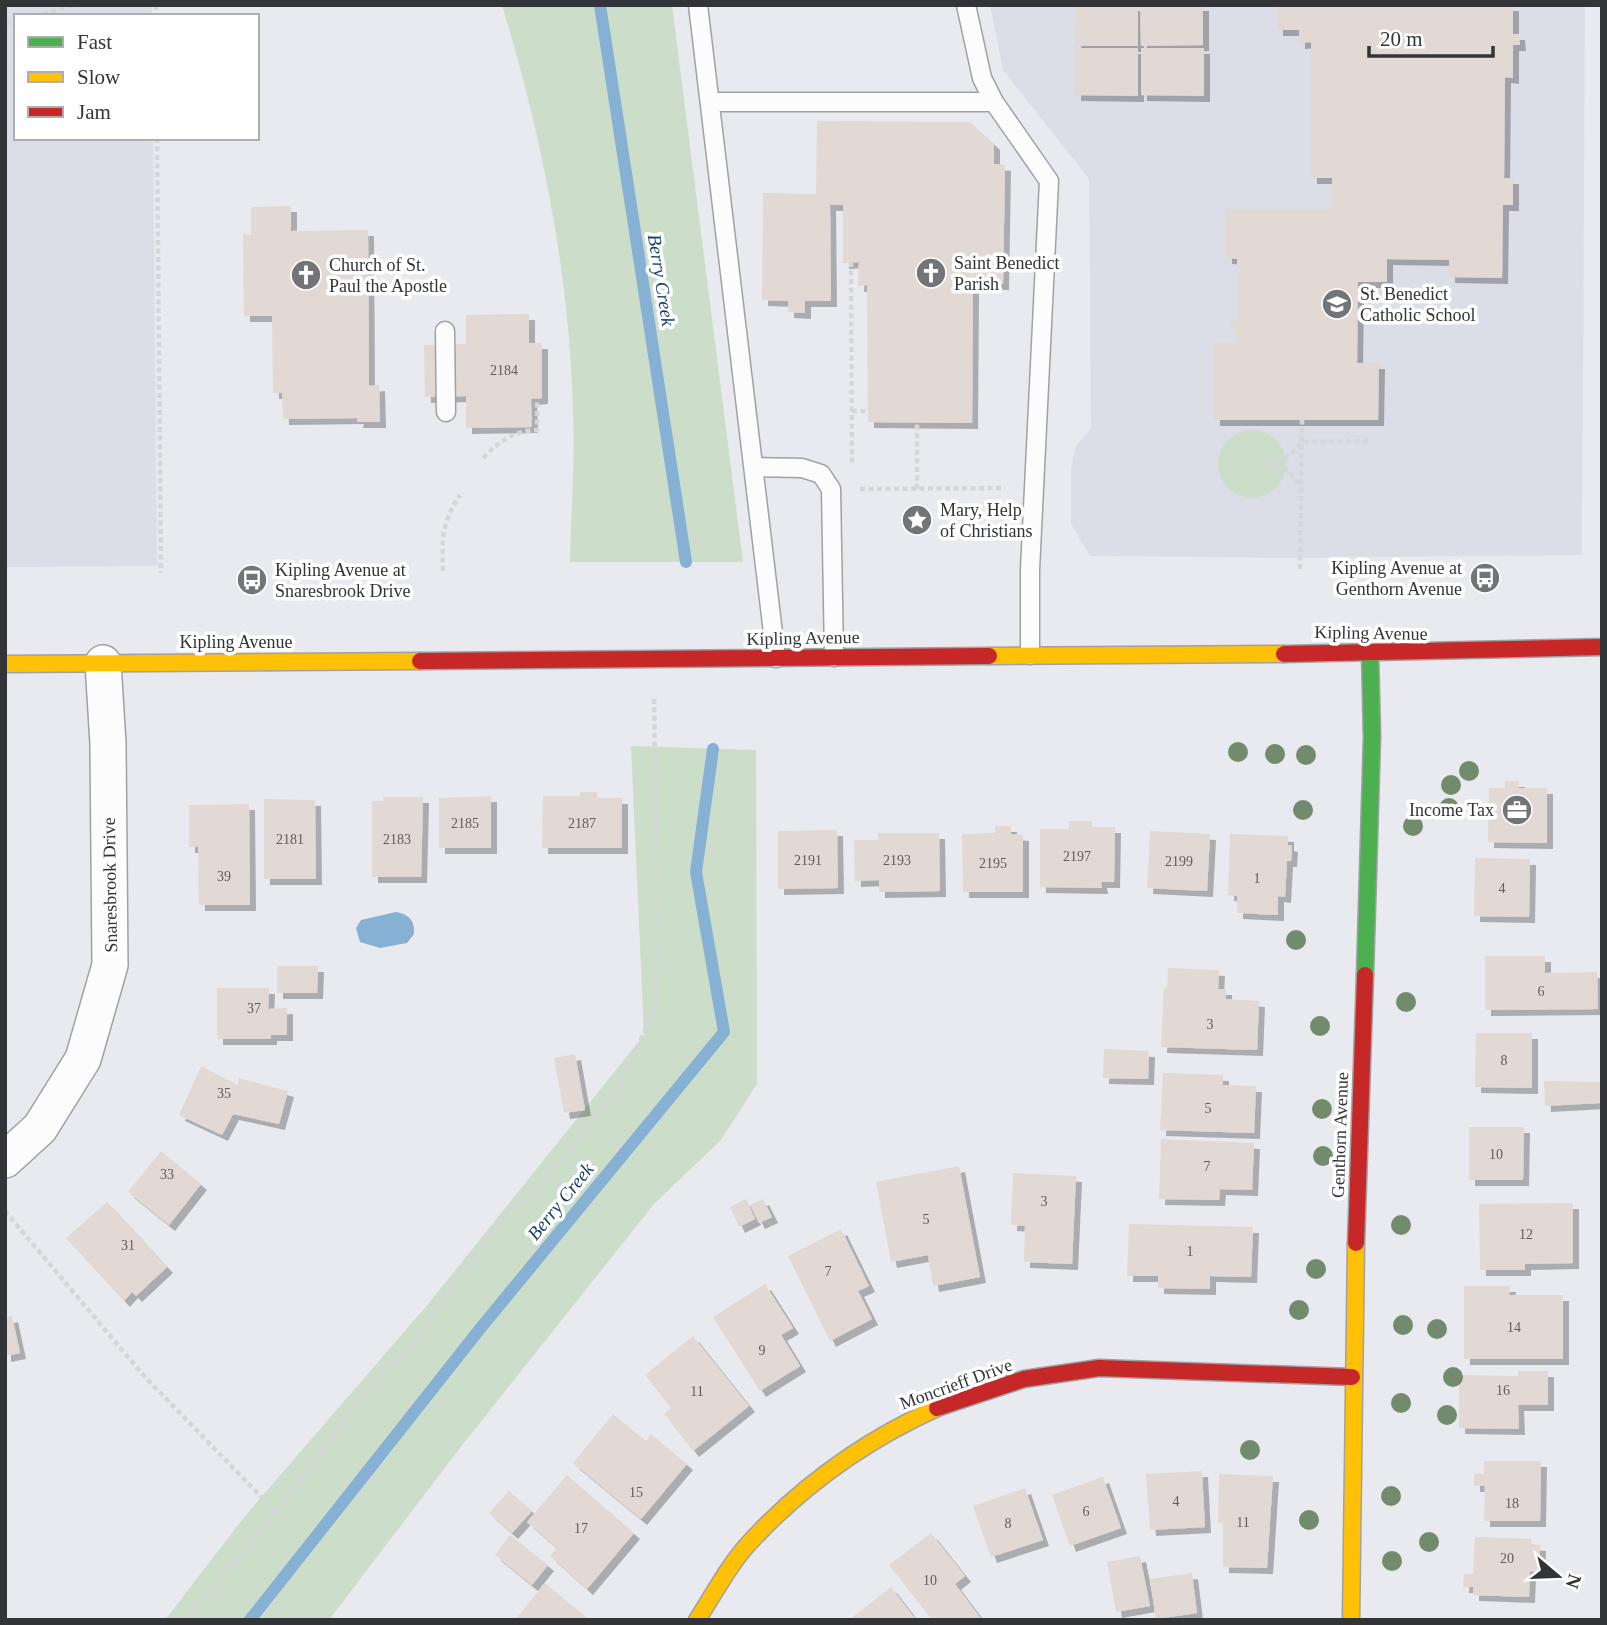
<svg xmlns="http://www.w3.org/2000/svg" width="1607" height="1625" viewBox="0 0 1607 1625" font-family="Georgia,serif">
  <style>
    .built { fill: #dbdde7 }
    .green { fill: #ccddca }
    .water { fill: #86b1d4 }
    .lines { fill: none; stroke-linecap: round; stroke-linejoin: round }
    .stream { stroke: #86b1d4; stroke-width: 12 }
    .building { fill: #e2d8d4; filter: url(#shadow) }
    .lane-casing { stroke: #a0a1a4; stroke-width: 21 }
    .street-casing { stroke: #a0a1a4; stroke-width: 38 }
    .fast-casing { stroke: #a0a1a4; stroke-width: 19 }
    .slow-casing { stroke: #a0a1a4; stroke-width: 19 }
    .jam-casing { stroke: #a0a1a4; stroke-width: 19 }
    .path { stroke: #d5d6d7; stroke-width: 4.5; stroke-dasharray: 5 3.5; stroke-linecap: butt }
    .lane { stroke: #fcfcfd; stroke-width: 18 }
    .street { stroke: #fcfcfd; stroke-width: 35 }
    .fast { stroke: #4caf50; stroke-width: 16 }
    .slow { stroke: #ffc107; stroke-width: 16 }
    .jam { stroke: #c62828; stroke-width: 16 }
    .tree { fill: #728b6c }
    .labels { text-anchor: middle; stroke-width: 7; stroke-linejoin: round; paint-order: stroke }
    .number-label { font-size: 14px; fill: #5f5d5e }
    .poi-label { font-size: 18px; fill: #333437; stroke: #fff; text-anchor: start }
    .street-label { font-size: 18px; fill: #333437; stroke: #fff }
    .water-label { font-size: 19px; font-style: italic; fill: #0f3e5f; stroke: #fff }
  </style>
  <defs>
    <filter id="shadow"><feDropShadow dx="6" dy="6" stdDeviation="0" flood-color="#0004"/></filter>
  </defs>
  <rect width="100%" height="100%" fill="#e9eaef"/>
  <g class="built">
    <path d="M5,5H152V16H16V138H153L157,566L5,567Z"/>
    <path d="M990,5H1585L1582,555L1295,558L1090,556L1071,524V468L1076,446L1091,428L1089,179L1003,70Z"/>
  </g>
  <g class="green">
    <path d="M502,5H672L743,562H570C571,512 575,462 573,413C570,276 542,136 502,5Z"/>
    <circle cx="1252" cy="464" r="34"/>
    <path d="M631,746L756,750L757,1084L721,1140L654,1204L456,1453L329,1620H165L245,1516L429,1303L644,1035Z"/>
  </g>
  <path class="water" d="M396,912C409,914 415,921 414,934L407,943L380,948L360,942L356,928L361,920Z"/>
  <g class="lines">
    <g class="stream">
      <path d="M600,5L686,562"/>
      <path d="M250,1620L479,1330L724,1032L696,872L713,749"/>
    </g>
  </g>
  <g class="building">
    <path d="M1076,5H1138V46H1075Z"/>
    <path d="M1140,5H1203V45L1141,46Z"/>
    <path d="M1277,5H1513V34H1519L1520,45H1513V78L1505,77L1504,178H1513V205H1503L1502,278L1449,277V260L1387,259V282H1358L1357,363H1379L1378,420H1214V343H1237L1236,329L1231,328L1232,319H1237V259L1226,258V209H1332V178H1311V42L1299,43V30H1277Z"/>
    <path d="M1075,48H1138V96L1075,95Z"/>
    <path d="M1141,48H1204V96L1141,95Z"/>
    <path d="M817,121L970,122L994,144V164L1005,165L1003,284H973L972,423L868,422L867,285L858,286L859,262L843,263V205H830L831,301H805V313L788,312V301L762,300L763,193L816,194Z"/>
    <path d="M291,206V231L368,230L369,386L379,385L380,422H357L358,418L283,419L282,393H273L272,316H244L243,234L251,235V207Z"/>
    <path d="M529,314V343H542V398L531,399L532,427L466,428V396L425,397L424,345L466,344V315Z"/>
    <path d="M1505,781H1519L1518,788H1547V843L1488,842L1489,788H1505Z"/>
    <path d="M580,792H597V798H622V848H542L543,796H580Z"/>
    <path d="M491,796V848H439V798Z"/>
    <path d="M383,797H423L421,877H372V801H383Z"/>
    <path d="M264,799L315,800L316,879H264Z"/>
    <path d="M249,804L250,905H199L198,847H189V805Z"/>
    <path d="M1069,821H1092V827H1115L1114,882H1101L1102,888L1040,887V829H1069Z"/>
    <path d="M995,826H1011V834L1023,835V892H963L962,834L995,833Z"/>
    <path d="M837,830L838,888L778,889V831Z"/>
    <path d="M1150,831L1210,834L1207,891L1147,888Z"/>
    <path d="M878,833H939L940,891L879,892V880L855,881L854,840H878Z"/>
    <path d="M1230,834L1288,836V845L1292,846L1291,861H1287L1285,897L1278,896V915L1237,913V896L1228,895Z"/>
    <path d="M1475,858L1530,859L1529,917L1474,916Z"/>
    <path d="M1485,956H1545V973L1597,972L1598,1009L1485,1010Z"/>
    <path d="M277,966H318L317,993H277Z"/>
    <path d="M1168,968L1219,970L1218,989H1226V999L1259,1001L1257,1050L1161,1047L1164,987L1167,988Z"/>
    <path d="M217,988H269L268,1009L287,1008V1035H271V1039H217Z"/>
    <path d="M1476,1033H1532V1088L1475,1087Z"/>
    <path d="M1104,1049L1149,1051L1148,1079L1103,1078Z"/>
    <path d="M575,1054L585,1110L564,1113L554,1058Z"/>
    <path d="M201,1066L238,1085L239,1078L288,1091L279,1124L233,1114L222,1135L179,1115Z"/>
    <path d="M1163,1073L1223,1075V1085L1256,1086L1254,1133L1160,1130Z"/>
    <path d="M1544,1081L1600,1082V1103L1545,1106Z"/>
    <path d="M1469,1127H1524L1523,1180H1469Z"/>
    <path d="M1161,1139L1254,1143L1252,1190L1220,1189L1219,1200L1159,1199Z"/>
    <path d="M161,1151L201,1184L169,1225L128,1192Z"/>
    <path d="M959,1166L980,1277L933,1286L928,1255L891,1262L876,1182Z"/>
    <path d="M1013,1173L1076,1176L1072,1264L1024,1262L1025,1226L1011,1225Z"/>
    <path d="M746,1199L755,1219L739,1227L730,1207Z"/>
    <path d="M763,1199L772,1217L759,1223L750,1205Z"/>
    <path d="M107,1202L167,1267L136,1296L132,1292L124,1301L66,1238Z"/>
    <path d="M1573,1203V1263L1525,1264V1270H1480L1479,1204Z"/>
    <path d="M1129,1224L1253,1227L1251,1277L1210,1276V1289L1158,1288V1276H1127Z"/>
    <path d="M841,1229L869,1286L858,1291L872,1319L830,1341L788,1256Z"/>
    <path d="M765,1284L793,1328L781,1335L800,1366L760,1391L713,1317Z"/>
    <path d="M1464,1286H1510L1509,1295H1563V1359H1464Z"/>
    <path d="M12,1316L20,1353L5,1356V1318Z"/>
    <path d="M693,1336L749,1406L693,1451L664,1414L671,1408L645,1375Z"/>
    <path d="M1518,1371H1548V1405H1518L1519,1429L1459,1428V1375L1518,1376Z"/>
    <path d="M613,1414L646,1441L651,1434L687,1464L641,1519L573,1463Z"/>
    <path d="M1484,1461H1541L1540,1521H1484L1485,1486H1474V1473L1484,1474Z"/>
    <path d="M1202,1471L1205,1527L1150,1530L1146,1474Z"/>
    <path d="M1219,1474L1273,1476L1267,1568L1223,1567V1524L1218,1523Z"/>
    <path d="M567,1475L634,1533L587,1589L550,1556L557,1548L527,1522Z"/>
    <path d="M1103,1477L1121,1528L1070,1546L1052,1495Z"/>
    <path d="M1025,1488L1043,1540L991,1557L973,1506Z"/>
    <path d="M509,1491L532,1511L512,1533L489,1513Z"/>
    <path d="M931,1533L965,1576L955,1584L982,1620H932L889,1565Z"/>
    <path d="M510,1535L548,1565L532,1585L495,1555Z"/>
    <path d="M1475,1537L1531,1539V1544L1540,1545L1539,1572L1530,1571L1529,1597L1473,1595V1587H1463L1464,1574H1473Z"/>
    <path d="M1140,1556L1150,1606L1116,1612L1107,1562Z"/>
    <path d="M1192,1573L1197,1613L1156,1619L1150,1579Z"/>
    <path d="M545,1583L586,1617L584,1620H515Z"/>
    <path d="M891,1587L916,1620H849Z"/>
  </g>
  <g class="lines">
    <g class="lane-casing">
      <g id="lane">
        <path d="M698,5L776,658"/>
        <path d="M966,5L982,78L994,102L1049,181L1030,570V655"/>
        <path d="M712,102H994"/>
        <path d="M445,331L446,412"/>
        <path d="M755,467L802,468L821,474L831,489L834,657"/>
      </g>
    </g>
    <g class="street-casing">
      <path id="street" d="M5,1160L40,1128L83,1059L110,965L108,744L103,663"/>
    </g>
    <g class="fast-casing">
      <path id="fast" d="M1365,975L1372,737L1370,652"/>
    </g>
    <g class="slow-casing">
      <g id="slow">
        <path d="M989,656L1284,654"/>
        <path d="M5,664L420,661"/>
        <path d="M697,1620C714,1594 730,1563 751,1541C805,1483 866,1440 937,1408"/>
        <path d="M1351,1620L1356,1243"/>
      </g>
    </g>
    <g class="jam-casing">
      <g id="jam">
        <path d="M1284,654L1602,647"/>
        <path d="M420,661L989,656"/>
        <path d="M1356,1243L1365,975"/>
        <path d="M937,1408L1024,1379L1099,1368L1352,1377"/>
      </g>
    </g>
    <g class="path">
      <path d="M156,5V16"/>
      <path d="M35,16L73,5"/>
      <path d="M5,24L16,21"/>
      <path d="M157,138L161,573"/>
      <path d="M851,262L852,464"/>
      <path d="M852,411H868"/>
      <path d="M483,458C500,441 513,431 537,430V399"/>
      <path d="M1260,464C1280,464 1289,458 1302,442L1371,441"/>
      <path d="M1275,466L1288,470L1300,485"/>
      <path d="M860,489L1005,488"/>
      <path d="M917,489V423"/>
      <path d="M1300,569L1302,419"/>
      <path d="M443,571C442,538 441,524 460,495"/>
      <path d="M5,1211L144,1376L276,1512"/>
      <path d="M185,1620L276,1512L378,1377L416,1341L442,1300L500,1224L562,1160L623,1078L655,1009L658,948L654,698"/>
    </g>
    <use href="#lane" class="lane"/>
    <use href="#street" class="street"/>
    <use href="#fast" class="fast"/>
    <use href="#slow" class="slow"/>
    <use href="#jam" class="jam"/>
  </g>
  <g class="tree">
    <circle cx="1238" cy="752" r="10"/>
    <circle cx="1275" cy="754" r="10"/>
    <circle cx="1306" cy="755" r="10"/>
    <circle cx="1469" cy="771" r="10"/>
    <circle cx="1451" cy="785" r="10"/>
    <circle cx="1449" cy="808" r="10"/>
    <circle cx="1303" cy="810" r="10"/>
    <circle cx="1413" cy="826" r="10"/>
    <circle cx="1296" cy="940" r="10"/>
    <circle cx="1406" cy="1002" r="10"/>
    <circle cx="1320" cy="1026" r="10"/>
    <circle cx="1322" cy="1109" r="10"/>
    <circle cx="1323" cy="1156" r="10"/>
    <circle cx="1401" cy="1225" r="10"/>
    <circle cx="1316" cy="1269" r="10"/>
    <circle cx="1299" cy="1310" r="10"/>
    <circle cx="1403" cy="1325" r="10"/>
    <circle cx="1437" cy="1329" r="10"/>
    <circle cx="1453" cy="1377" r="10"/>
    <circle cx="1401" cy="1403" r="10"/>
    <circle cx="1447" cy="1415" r="10"/>
    <circle cx="1250" cy="1450" r="10"/>
    <circle cx="1391" cy="1496" r="10"/>
    <circle cx="1309" cy="1520" r="10"/>
    <circle cx="1429" cy="1542" r="10"/>
    <circle cx="1392" cy="1561" r="10"/>
  </g>
  <defs>
    <g id="church-disc" transform="scale(1.575)"><circle r="9.5" fill="#737477" stroke="#fff"/><path d="M-1.2-6h2.4v3.5h3.3v2.4h-3.3V6h-2.4V-.1h-3.3v-2.4h3.3Z" fill="#fff"/></g>
    <g id="school-disc" transform="scale(1.575)"><circle r="9.5" fill="#737477" stroke="#fff"/><path d="M0-5L7-2L0 1L-7-2ZM-4 1L0 2.5L4 1V4Q0 6-4 4Z" fill="#fff"/></g>
    <g id="sight-disc" transform="scale(1.575)"><circle r="9.5" fill="#737477" stroke="#fff"/><path d="M0-6L1.8-2.2L6-1.7L2.9 1.2L3.7 5.4L0 3.3L-3.7 5.4L-2.9 1.2L-6-1.7L-1.8-2.2Z" fill="#fff"/></g>
    <g id="bus-disc" transform="scale(1.575)"><circle r="9.5" fill="#737477" stroke="#fff"/><path d="M-5-6H5V4H4V6H2V4H-2V6H-4V4H-5ZM-3.5-4V0h7V-4ZM-3.5 1.2v1.5H-2V1.2ZM2 1.2v1.5H3.5V1.2Z" fill="#fff"/></g>
    <g id="office-disc" transform="scale(1.575)"><circle r="9.5" fill="#737477" stroke="#fff"/><path d="M-6-3h4V-5.5h4V-3h4V5H-6ZM-1-4.5V-3h2v-1.5ZM-6 0V1H6V0Z" fill="#fff"/></g>
  </defs>
  <g fill-rule="evenodd">
    <use href="#church-disc" x="931" y="273"/>
    <use href="#church-disc" x="306" y="275"/>
    <use href="#school-disc" x="1337" y="304"/>
    <use href="#sight-disc" x="917" y="520"/>
    <use href="#bus-disc" x="1485" y="578"/>
    <use href="#bus-disc" x="252" y="580"/>
    <use href="#office-disc" x="1517" y="810"/>
  </g>
  <g class="labels">
    <g class="number-label">
      <text x="504" y="375">2184</text>
      <text x="465" y="828">2185</text>
      <text x="582" y="828">2187</text>
      <text x="290" y="844">2181</text>
      <text x="397" y="844">2183</text>
      <text x="1077" y="861">2197</text>
      <text x="808" y="865">2191</text>
      <text x="897" y="865">2193</text>
      <text x="1179" y="866">2199</text>
      <text x="993" y="868">2195</text>
      <text x="224" y="881">39</text>
      <text x="1257" y="883">1</text>
      <text x="1502" y="893">4</text>
      <text x="1541" y="996">6</text>
      <text x="254" y="1013">37</text>
      <text x="1210" y="1029">3</text>
      <text x="1504" y="1065">8</text>
      <text x="224" y="1098">35</text>
      <text x="1208" y="1113">5</text>
      <text x="1496" y="1159">10</text>
      <text x="1207" y="1171">7</text>
      <text x="167" y="1179">33</text>
      <text x="1044" y="1206">3</text>
      <text x="926" y="1224">5</text>
      <text x="1526" y="1239">12</text>
      <text x="128" y="1250">31</text>
      <text x="1190" y="1256">1</text>
      <text x="828" y="1276">7</text>
      <text x="1514" y="1332">14</text>
      <text x="762" y="1355">9</text>
      <text x="1503" y="1395">16</text>
      <text x="697" y="1396">11</text>
      <text x="636" y="1497">15</text>
      <text x="1176" y="1506">4</text>
      <text x="1512" y="1508">18</text>
      <text x="1086" y="1516">6</text>
      <text x="1243" y="1527">11</text>
      <text x="1008" y="1528">8</text>
      <text x="581" y="1533">17</text>
      <text x="1507" y="1563">20</text>
      <text x="930" y="1585">10</text>
    </g>
    <g class="poi-label">
      <text x="954" y="269">Saint Benedict<tspan x="954" dy="21">Parish</tspan></text>
      <text x="329" y="271">Church of St.<tspan x="329" dy="21">Paul the Apostle</tspan></text>
      <text x="1360" y="300">St. Benedict<tspan x="1360" dy="21">Catholic School</tspan></text>
      <text x="940" y="516">Mary, Help<tspan x="940" dy="21">of Christians</tspan></text>
      <text x="1462" y="574" text-anchor="end">Kipling Avenue at<tspan x="1462" dy="21">Genthorn Avenue</tspan></text>
      <text x="275" y="576">Kipling Avenue at<tspan x="275" dy="21">Snaresbrook Drive</tspan></text>
      <text x="1494" y="816" text-anchor="end">Income Tax</text>
    </g>
    <g class="street-label">
      <text transform="translate(1371 633) rotate(1)" y="6">Kipling Avenue</text>
      <text transform="translate(803 638) rotate(-1)" y="6">Kipling Avenue</text>
      <text x="236" y="648">Kipling Avenue</text>
      <text transform="translate(110 885) rotate(-91)" y="6">Snaresbrook Drive</text>
      <text transform="translate(1340 1135) rotate(-88)" y="6">Genthorn Avenue</text>
      <text transform="translate(956 1384) rotate(-20)" y="6">Moncrieff Drive</text>
    </g>
    <g class="water-label">
      <text transform="translate(662 280) rotate(81)" y="7">Berry Creek</text>
      <text transform="translate(560 1201) rotate(-51)" y="7">Berry Creek</text>
    </g>
  </g>
  <rect width="1607" height="1625" fill="none" stroke="#333437" stroke-width="14"/>
  <rect x="14" y="14" width="245" height="126" fill="#ffffff" stroke="#adaeaf" stroke-width="2"/>
  <rect x="28" y="37" width="35" height="10" fill="#4caf50" stroke="#adaeaf" stroke-width="2"/>
  <text x="77" y="49" font-size="21" fill="#333437">Fast</text>
  <rect x="28" y="72" width="35" height="10" fill="#ffc107" stroke="#adaeaf" stroke-width="2"/>
  <text x="77" y="84" font-size="21" fill="#333437">Slow</text>
  <rect x="28" y="107" width="35" height="10" fill="#c62828" stroke="#adaeaf" stroke-width="2"/>
  <text x="77" y="119" font-size="21" fill="#333437">Jam</text>
  <g transform="translate(1558 1576) rotate(109)" stroke="#ffffff" stroke-width="5" paint-order="stroke">
  <path d="M0-5L12 26L0 18L-12 26Z" fill="#333437"/>
  <text y="-10" font-size="19" font-weight="bold" text-anchor="middle" fill="#333437">N</text>
  </g>
  <path d="M1369 46v10h124v-10" fill="none" stroke="#333437" stroke-width="3.5"/>
  <text x="1380" y="46" font-size="21" fill="#333437" stroke="#ffffff" stroke-width="5" paint-order="stroke">20 m</text>
</svg>
